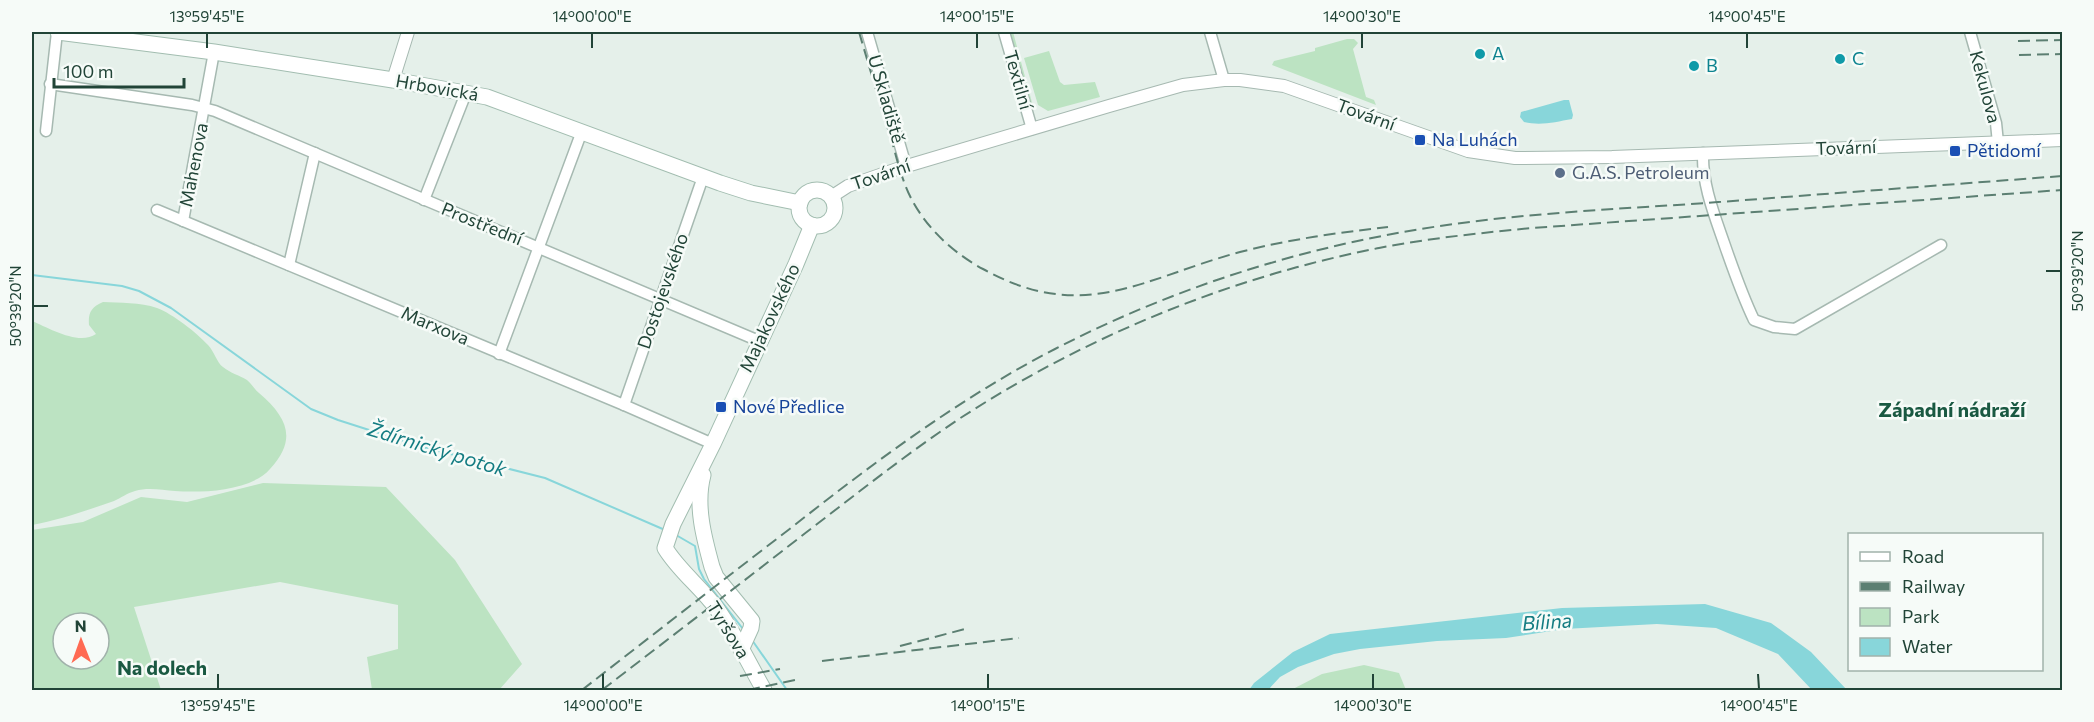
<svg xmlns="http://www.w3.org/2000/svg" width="2094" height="722" viewBox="0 0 2094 722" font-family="Commissioner,sans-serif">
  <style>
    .green { fill: #bce3c2; fill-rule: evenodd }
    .water { fill: #88d6da }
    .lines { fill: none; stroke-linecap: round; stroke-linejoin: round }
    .stream { stroke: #88d6da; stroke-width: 2 }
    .minor-casing { stroke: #a6b9b1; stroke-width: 13 }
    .tertiary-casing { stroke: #a6b9b1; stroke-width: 14 }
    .secondary-casing { stroke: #a2bdb0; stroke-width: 17 }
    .minor { stroke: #fff; stroke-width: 10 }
    .tertiary { stroke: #fff; stroke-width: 12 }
    .secondary { stroke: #fff; stroke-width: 15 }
    .rail { stroke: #5c7f72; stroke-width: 2; stroke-dasharray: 12 6; stroke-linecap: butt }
    .ticks { fill: none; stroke: #214437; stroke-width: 2 }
    .culture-dot { fill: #0f9aa8; stroke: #f6fbf8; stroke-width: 2 }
    .transit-dot { fill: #1a4fb4; stroke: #f6fbf8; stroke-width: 2 }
    .service-dot { fill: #5c6f8a; stroke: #f6fbf8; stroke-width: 2 }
    .labels { text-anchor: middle; stroke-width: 5; stroke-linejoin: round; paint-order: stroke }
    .culture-label { font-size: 18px; fill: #0d838f; stroke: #f6fbf8; text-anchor: start }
    .street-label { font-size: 18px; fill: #214437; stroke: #f6fbf8 }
    .transit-label { font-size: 18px; fill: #164399; stroke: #f6fbf8; text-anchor: start }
    .service-label { font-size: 18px; fill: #4e5e75; stroke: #f6fbf8; text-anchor: start }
    .neighbourhood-label { font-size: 20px; font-weight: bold; fill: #1a5942; stroke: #f6fbf8 }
    .water-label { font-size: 20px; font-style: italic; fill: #147c82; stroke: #f6fbf8 }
    .neatline { fill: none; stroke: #214437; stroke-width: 2 }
    .ticks-label { font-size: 15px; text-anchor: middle; fill: #214437 }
  </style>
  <rect width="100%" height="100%" fill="#e5f0ea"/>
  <g class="green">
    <path d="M1008,32H1013L1034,110L1032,109Z"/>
    <path d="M1347,39H1354L1358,43L1353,49L1366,97L1374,100L1376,105L1272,65L1274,61L1315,51V48Z"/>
    <path d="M1049,51L1060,82L1064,85L1095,82L1100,97L1048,111L1038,105L1024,58Z"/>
    <path d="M103,302C120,303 140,302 157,308C173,314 197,333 208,345C214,351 217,363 223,367C230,373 239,375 247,380C252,384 254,389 259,393C287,417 298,439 270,469C251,491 202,493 175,491C162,490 148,487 135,491C127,493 121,498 114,501C88,510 59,520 32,525V321C49,328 79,346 96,334L89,325C88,313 91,307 103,302Z"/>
    <path d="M263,483L386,487L455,560L522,664L499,690H372L367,657L398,649V605L280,582L134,607L161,690H32V530L83,522L141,497L187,502ZM63,623H99V659H63Z"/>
    <path d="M1364,665L1399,673L1406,690H1291L1322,674Z"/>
  </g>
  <g class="water">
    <path d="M1564,100H1569L1573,115L1572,119C1555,122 1541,126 1524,122L1520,117L1521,112Z"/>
    <path d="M1705,604L1771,623L1811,652L1847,690H1812L1778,654L1716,628L1657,624L1564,629L1506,638L1437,641L1360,649L1334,654L1298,667L1280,677L1268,690H1249L1254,683L1293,652L1330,634L1562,608Z"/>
  </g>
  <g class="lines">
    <g class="stream">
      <path d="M32,275L122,286L139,291L171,308L311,409L338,420L419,446L545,478L665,530"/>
      <path d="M676,535L695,546L699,569L704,579L743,629"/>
      <path d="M752,640L787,690"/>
    </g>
    <g class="minor-casing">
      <g id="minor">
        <path d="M867,32L906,166"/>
        <path d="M1004,32L1032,129"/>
        <path d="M1210,32L1224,80"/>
        <path d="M1970,32L1996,123L1998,143"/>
        <path d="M50,84L192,105L215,111L759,341"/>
        <path d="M46,131L57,32"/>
        <path d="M1703,153C1702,184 1714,214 1724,243C1733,269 1742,295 1754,320L1774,327L1795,329L1941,245"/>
        <path d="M424,200L466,93"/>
        <path d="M157,210L624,405L713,444"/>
        <path d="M183,221L214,52"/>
        <path d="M289,265L315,153"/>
        <path d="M499,354L582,131"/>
        <path d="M624,405L703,177"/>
      </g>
    </g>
    <g class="tertiary-casing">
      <g id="tertiary">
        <path d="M393,80L408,32"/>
        <path d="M831,197L848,186L900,168L1109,106L1183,85L1224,80H1240L1284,86L1468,151L1515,158L1612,157L2062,140"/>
      </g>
    </g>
    <g class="secondary-casing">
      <g id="secondary">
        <path d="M58,32L214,52L393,80L487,97L720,183L751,193L800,203"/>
        <circle cx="817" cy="208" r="18"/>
        <path d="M703,475C695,505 704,538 712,567L716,577L752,621L751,628L741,650"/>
        <path d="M764,690C749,664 735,634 717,609C701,587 679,571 665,548L673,524L713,444L796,264L812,225"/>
      </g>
    </g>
    <use href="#minor" class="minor"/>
    <use href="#tertiary" class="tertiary"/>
    <use href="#secondary" class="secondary"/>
    <g class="rail">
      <path d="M859,32C870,69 881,107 893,145C898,164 903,183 912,200C928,230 955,254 983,269C1084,325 1143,278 1240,252C1291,239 1336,233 1388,227"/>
      <path d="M2018,41L2062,40"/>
      <path d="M2019,55L2062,54"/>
      <path d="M2061,604H2062"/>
      <path d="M900,646L969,628"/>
      <path d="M822,661L1019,638"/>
      <path d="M740,676L780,669"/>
      <path d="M582,690C650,637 718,584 787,531C872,464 958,399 1055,349C1175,287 1305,246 1440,226C1528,213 1617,209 1706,203C1825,194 1944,185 2062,176"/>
      <path d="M602,690C671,637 740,584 808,531C859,492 909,452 962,417C1089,335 1231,277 1379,248C1430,238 1481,233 1532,228L2062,190"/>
      <path d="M748,690L795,680"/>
    </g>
  </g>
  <path class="ticks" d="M207,33V48M592,33V48M977,33V48M1362,33V48M1747,33V48M2046,271H2061M33,306H48M218,674V689M603,674V689M988,674V689M1373,674V689M1758,674L1759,689"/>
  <g class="culture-dot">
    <circle cx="1480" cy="54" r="6"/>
    <circle cx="1840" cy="59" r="6"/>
    <circle cx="1694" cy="66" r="6"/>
  </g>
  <g class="transit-dot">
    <rect x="1414" y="134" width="12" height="12" rx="3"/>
    <rect x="1949" y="145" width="12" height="12" rx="3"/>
    <rect x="715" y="401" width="12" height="12" rx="3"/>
  </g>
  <circle class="service-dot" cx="1560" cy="173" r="6"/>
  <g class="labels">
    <g class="culture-label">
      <text x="1492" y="60">A</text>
      <text x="1852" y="65">C</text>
      <text x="1706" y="72">B</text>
    </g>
    <g class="street-label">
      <text transform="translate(1018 80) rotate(74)" y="6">Textilní</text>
      <text transform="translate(1985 87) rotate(75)" y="6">Kekulova</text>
      <text transform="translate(437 88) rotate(10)" y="6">Hrbovická</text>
      <text transform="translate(886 99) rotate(74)" y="6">U Skladiště</text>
      <text transform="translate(1366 115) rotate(20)" y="6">Tovární</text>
      <text transform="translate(1846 148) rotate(-2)" y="6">Tovární</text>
      <text transform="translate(194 165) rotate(-79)" y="6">Mahenova</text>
      <text transform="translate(881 175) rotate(-19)" y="6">Tovární</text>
      <text transform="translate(482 224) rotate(22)" y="6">Prostřední</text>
      <text transform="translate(663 291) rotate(-71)" y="6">Dostojevského</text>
      <text transform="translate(770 318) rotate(-65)" y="6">Majakovského</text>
      <text transform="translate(435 326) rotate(23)" y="6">Marxova</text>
      <text transform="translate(728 630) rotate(58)" y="6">Tyršova</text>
    </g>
    <g class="transit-label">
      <text x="1432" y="146">Na Luhách</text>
      <text x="1967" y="157">Pětidomí</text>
      <text x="733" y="413">Nové Předlice</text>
    </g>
    <g class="service-label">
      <text x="1572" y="179">G.A.S. Petroleum</text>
    </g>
    <g class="neighbourhood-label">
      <text x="1952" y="417">Západní nádraží</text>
      <text x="162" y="675">Na dolech</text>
    </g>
    <g class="water-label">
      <text transform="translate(437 449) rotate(17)" y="7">Ždírnický potok</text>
      <text transform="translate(1547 622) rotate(-4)" y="7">Bílina</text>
    </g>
  </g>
  <rect width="2094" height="722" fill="none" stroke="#f6fbf8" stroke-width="66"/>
  <rect x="1848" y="533" width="195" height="138" fill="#f6fbf8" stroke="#a1b2ab" stroke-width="1.5"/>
  <rect x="1860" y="552" width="30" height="9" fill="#ffffff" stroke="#a1b2ab" stroke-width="1.5"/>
  <text x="1902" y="563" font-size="18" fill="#214437">Road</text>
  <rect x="1860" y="582" width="30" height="9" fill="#5c7f72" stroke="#a1b2ab" stroke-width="1.5"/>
  <text x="1902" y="593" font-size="18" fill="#214437">Railway</text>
  <rect x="1860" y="608" width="30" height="18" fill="#bce3c2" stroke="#a1b2ab" stroke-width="1.5"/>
  <text x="1902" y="623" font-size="18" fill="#214437">Park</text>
  <rect x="1860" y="638" width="30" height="18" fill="#88d6da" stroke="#a1b2ab" stroke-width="1.5"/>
  <text x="1902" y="653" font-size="18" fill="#214437">Water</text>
  <g transform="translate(81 641) rotate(359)"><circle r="28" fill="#f6fbf8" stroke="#a1b2ab" stroke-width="1.5"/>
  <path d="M0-4.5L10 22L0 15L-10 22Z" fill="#ff6a53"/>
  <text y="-9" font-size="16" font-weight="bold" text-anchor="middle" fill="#214437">N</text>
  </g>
  <path d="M54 78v9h130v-9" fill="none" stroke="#214437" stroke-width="3"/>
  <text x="63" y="78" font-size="18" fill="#214437" stroke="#f6fbf8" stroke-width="4.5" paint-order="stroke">100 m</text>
  <rect x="33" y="33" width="2028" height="656" class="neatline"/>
  <g class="ticks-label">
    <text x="207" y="22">13°59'45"E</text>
    <text x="592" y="22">14°00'00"E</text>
    <text x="977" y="22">14°00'15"E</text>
    <text x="1362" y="22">14°00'30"E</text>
    <text x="1747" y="22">14°00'45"E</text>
    <text transform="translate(2078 271) rotate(-90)" y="5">50°39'20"N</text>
    <text transform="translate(16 306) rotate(-90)" y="5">50°39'20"N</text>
    <text x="218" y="711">13°59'45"E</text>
    <text x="603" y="711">14°00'00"E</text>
    <text x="988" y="711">14°00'15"E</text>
    <text x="1373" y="711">14°00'30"E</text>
    <text x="1759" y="711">14°00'45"E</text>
  </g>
</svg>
